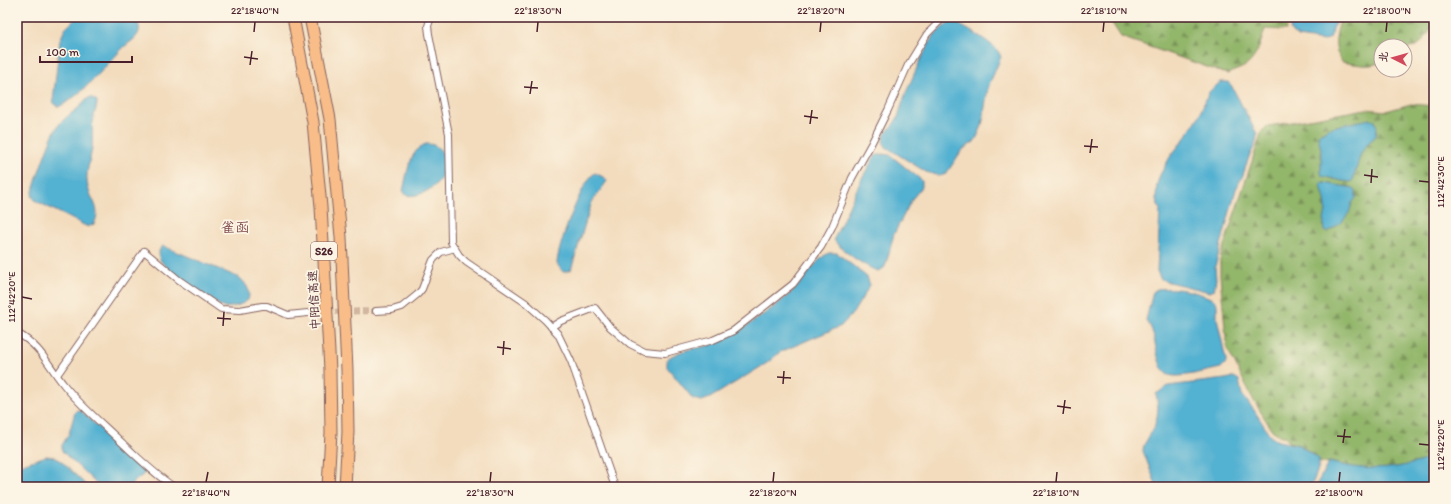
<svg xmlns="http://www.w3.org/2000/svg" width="1451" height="504" viewBox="0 0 1451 504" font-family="Itim,'LXGW WenKai TC',sans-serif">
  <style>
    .forest { fill: url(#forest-firs); stroke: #6e6a4b }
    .water { fill: #53b1d1; stroke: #4e687e }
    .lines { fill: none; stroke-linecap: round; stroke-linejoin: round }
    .street-tunnel { stroke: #d1b6a0; stroke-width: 6; stroke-dasharray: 6 3; stroke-linecap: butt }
    .street-casing { stroke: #85615e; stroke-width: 8 }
    .highway-casing { stroke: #85615e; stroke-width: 13 }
    .street { stroke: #fff; stroke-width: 6 }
    .highway { stroke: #f8bd88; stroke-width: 11 }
    .ticks { fill: none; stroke: #4a1f2b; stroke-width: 1.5 }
    .labels { text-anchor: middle; stroke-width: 3.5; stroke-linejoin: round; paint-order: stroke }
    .shield { fill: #fcf5e5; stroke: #7f5f63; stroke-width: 1 }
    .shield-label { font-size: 11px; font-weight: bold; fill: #4a1f2b }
    .street-label { font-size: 12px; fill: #4a1f2b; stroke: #fcf5e5 }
    .quarter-label { font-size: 14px; fill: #7c464a; stroke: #fcf5e5 }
    .neatline { fill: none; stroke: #4a1f2b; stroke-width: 1.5 }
    .ticks-label { font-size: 10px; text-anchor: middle; fill: #4a1f2b }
  </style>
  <defs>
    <pattern id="forest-firs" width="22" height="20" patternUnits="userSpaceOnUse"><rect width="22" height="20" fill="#92b66b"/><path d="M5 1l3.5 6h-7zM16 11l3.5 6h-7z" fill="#799358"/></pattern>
  </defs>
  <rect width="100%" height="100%" fill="#fcf5e5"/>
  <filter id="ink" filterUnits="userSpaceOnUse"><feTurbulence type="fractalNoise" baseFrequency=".025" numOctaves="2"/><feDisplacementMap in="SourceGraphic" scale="8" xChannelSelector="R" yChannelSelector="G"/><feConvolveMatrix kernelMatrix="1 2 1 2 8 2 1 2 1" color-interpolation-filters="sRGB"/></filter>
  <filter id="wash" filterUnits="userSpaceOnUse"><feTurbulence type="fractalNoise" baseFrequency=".012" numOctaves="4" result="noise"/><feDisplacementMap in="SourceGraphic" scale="16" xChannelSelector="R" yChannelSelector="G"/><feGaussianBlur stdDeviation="0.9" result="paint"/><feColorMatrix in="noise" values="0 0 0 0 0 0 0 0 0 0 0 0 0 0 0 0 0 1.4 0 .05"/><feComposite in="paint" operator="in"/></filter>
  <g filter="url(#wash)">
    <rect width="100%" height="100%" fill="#f3dcbd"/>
    <g class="forest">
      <path d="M1108,17H1291L1286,30L1265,29C1261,41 1258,56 1247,65C1241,69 1233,71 1227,74L1121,37Z"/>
      <path d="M1341,17H1434C1434,26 1425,40 1418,45C1414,47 1409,48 1405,50V46H1381V62C1369,68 1356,64 1342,62C1332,47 1336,34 1341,17Z"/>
      <path d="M1411,104L1434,106V457C1395,471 1369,473 1329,462L1327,463H1320L1319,459L1305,449L1299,445L1289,442L1285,437L1279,435L1272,430L1254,401L1227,348L1220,275V260L1222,252L1262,131L1269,126L1366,109L1386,111Z"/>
    </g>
    <g class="water">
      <path d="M77,17H135C138,22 141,29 138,34C135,40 129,42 124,47C106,65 81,97 58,107L55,105L53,101L60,40L65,29Z"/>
      <path d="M1294,17H1337L1330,38L1324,41L1298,37L1292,33L1290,29Z"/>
      <path d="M949,22H955C967,30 997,43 1001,57L988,87L982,126L977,137L974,142L962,150L946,174L940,176L926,172L886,147L883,142L885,134L893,125L898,117L905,95L919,63L933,36Z"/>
      <path d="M1221,82H1228L1231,85L1256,132L1257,136L1255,145L1249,157L1243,175L1236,189L1215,267L1216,279L1214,290L1210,292L1165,281L1160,278L1157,271L1160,210L1156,199L1157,184L1160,175L1170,157L1187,135L1198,118L1209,92L1213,88Z"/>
      <path d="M88,98H92L97,101C97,107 95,111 94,116C91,126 93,137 92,147C91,158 86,170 87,181C88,199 103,206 94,224L88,227L36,201L32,196C34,185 51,134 58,126C67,114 78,111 88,98Z"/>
      <path d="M1370,119L1375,121L1377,127L1376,136L1367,144L1361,153L1353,180L1351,182L1342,181L1322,176L1321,172V150L1318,136L1319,134L1332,127Z"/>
      <path d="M426,144C443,143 449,162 442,176C436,188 419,198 406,195L403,191C407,175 409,150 426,144Z"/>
      <path d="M881,154L890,155L920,179L922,181V187L912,199L894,234L886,264L884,268L878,271C869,269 837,248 834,239L862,178L875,156Z"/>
      <path d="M595,173L605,178L607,181L592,202L587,217L571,270L563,272L557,264C557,248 582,180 595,173Z"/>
      <path d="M1324,183L1354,188L1356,192V198L1352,203L1349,213L1342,222L1328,232L1324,231C1322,223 1326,215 1326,207C1326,199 1322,192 1321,184Z"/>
      <path d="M163,246L240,278C247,285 251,291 248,300C240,306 231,308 222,307C210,298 162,270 159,257C158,252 160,248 163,246Z"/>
      <path d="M829,253H837L867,277L870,285L853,313L841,326L780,352L767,363L710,398L702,401L693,399L667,367V359C684,347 697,350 713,344C725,340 737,332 748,325C763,315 780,303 794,290C803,281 819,256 829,253Z"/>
      <path d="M1157,289C1176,287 1199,291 1216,301L1217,305V318L1226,360V363L1221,368C1210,370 1179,379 1169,375C1157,371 1156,339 1151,328C1150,325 1147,323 1146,320L1153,292Z"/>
      <path d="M1234,377L1239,380L1242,395L1254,410L1271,437L1278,441L1299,445L1319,459V467L1311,487H1157L1143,451L1144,445L1154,428L1157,417L1158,407L1156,394L1168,386L1225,379Z"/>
      <path d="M77,410L81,411L145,470L144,474L127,487H100L66,455L62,451V445L69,434L75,412Z"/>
      <path d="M46,456L54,457L60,460L88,487H17V466Z"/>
      <path d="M1434,457V487H1315L1329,462C1369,472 1394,471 1434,457Z"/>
    </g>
  </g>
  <g filter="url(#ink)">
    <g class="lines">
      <path class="street-tunnel" d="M326,312L376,311"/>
      <g class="street-casing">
        <g id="street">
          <path d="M431,17L428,26L429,34L449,134L451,242L459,255L466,262L526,303L545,320L558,334L571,361L615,487"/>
          <path d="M376,311L392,310L402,307L418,294L422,289L433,260L441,252L455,248"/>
          <path d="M551,327L561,321L595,308L610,327L630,344L644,351L665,353L713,340L733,331L793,284L821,247L832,227L852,178L871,144L888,110L908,65L927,34L944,17"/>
          <path d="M17,333C42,347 47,364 64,385C79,404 98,420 116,437C134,454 154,474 174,487"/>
          <path d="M57,375L144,251L179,280L221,309L240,310L262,306H267L288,315L318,312"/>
        </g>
      </g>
      <g class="highway-casing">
        <g id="highway">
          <path d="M293,17L313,122L321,207L330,370L331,432L328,487"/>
          <path d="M310,17L330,119L341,237L347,370L348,432L345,487"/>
        </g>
      </g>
      <use href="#street" class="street"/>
      <use href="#highway" class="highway"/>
    </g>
  </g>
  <path class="ticks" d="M254,32L255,22M537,32L538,22M820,32L821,22M1103,32L1104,22M1386,32L1387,22M244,57L258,59M250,65L252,51M524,87L538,88M530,94L532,81M804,116L818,118M810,124L812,110M1084,146L1098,147M1090,153L1092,139M1364,175L1378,177M1419,181L1429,182M1371,183L1372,169M22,297L32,299M217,318L231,319M223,326L224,312M497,347L511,349M503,355L504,341M777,377L791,378M783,384L784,371M1057,406L1071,408M1063,414L1065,400M1337,436L1351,437M1343,443L1345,429M1419,444L1429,445M206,482L208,472M490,482L491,472M773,482L774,472M1056,482L1057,472M1339,482L1340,472"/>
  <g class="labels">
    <rect class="shield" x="311" y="242" width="26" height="18" rx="3"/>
    <g class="shield-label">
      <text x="324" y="255">S26</text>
    </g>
    <g class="street-label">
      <text transform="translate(314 300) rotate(-93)" y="4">中阳信高速</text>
    </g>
    <g class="quarter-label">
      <text x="235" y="232">雀函</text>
    </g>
  </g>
  <rect width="1451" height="504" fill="none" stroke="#fcf5e5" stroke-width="44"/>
  <g transform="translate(1393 58) rotate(276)"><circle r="19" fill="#fcf5e5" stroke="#b59f9b"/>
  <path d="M0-3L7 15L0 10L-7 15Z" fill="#d1495b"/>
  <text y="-6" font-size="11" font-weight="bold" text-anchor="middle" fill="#4a1f2b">北</text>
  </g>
  <path d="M40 56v6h92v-6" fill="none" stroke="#4a1f2b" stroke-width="2"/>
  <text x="46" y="56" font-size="12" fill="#4a1f2b" stroke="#fcf5e5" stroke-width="3" paint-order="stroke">100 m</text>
  <rect x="22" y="22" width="1407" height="460" class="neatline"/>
  <g class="ticks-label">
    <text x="255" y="14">22°18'40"N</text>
    <text x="538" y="14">22°18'30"N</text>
    <text x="821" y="14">22°18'20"N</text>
    <text x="1104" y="14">22°18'10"N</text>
    <text x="1387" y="14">22°18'00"N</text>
    <text transform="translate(1440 182) rotate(-90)" y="4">112°42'30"E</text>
    <text transform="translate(11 297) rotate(-90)" y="4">112°42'20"E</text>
    <text transform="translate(1440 445) rotate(-90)" y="4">112°42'20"E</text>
    <text x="206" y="496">22°18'40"N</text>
    <text x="490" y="496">22°18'30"N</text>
    <text x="773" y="496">22°18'20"N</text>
    <text x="1056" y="496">22°18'10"N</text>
    <text x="1339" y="496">22°18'00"N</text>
  </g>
</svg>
